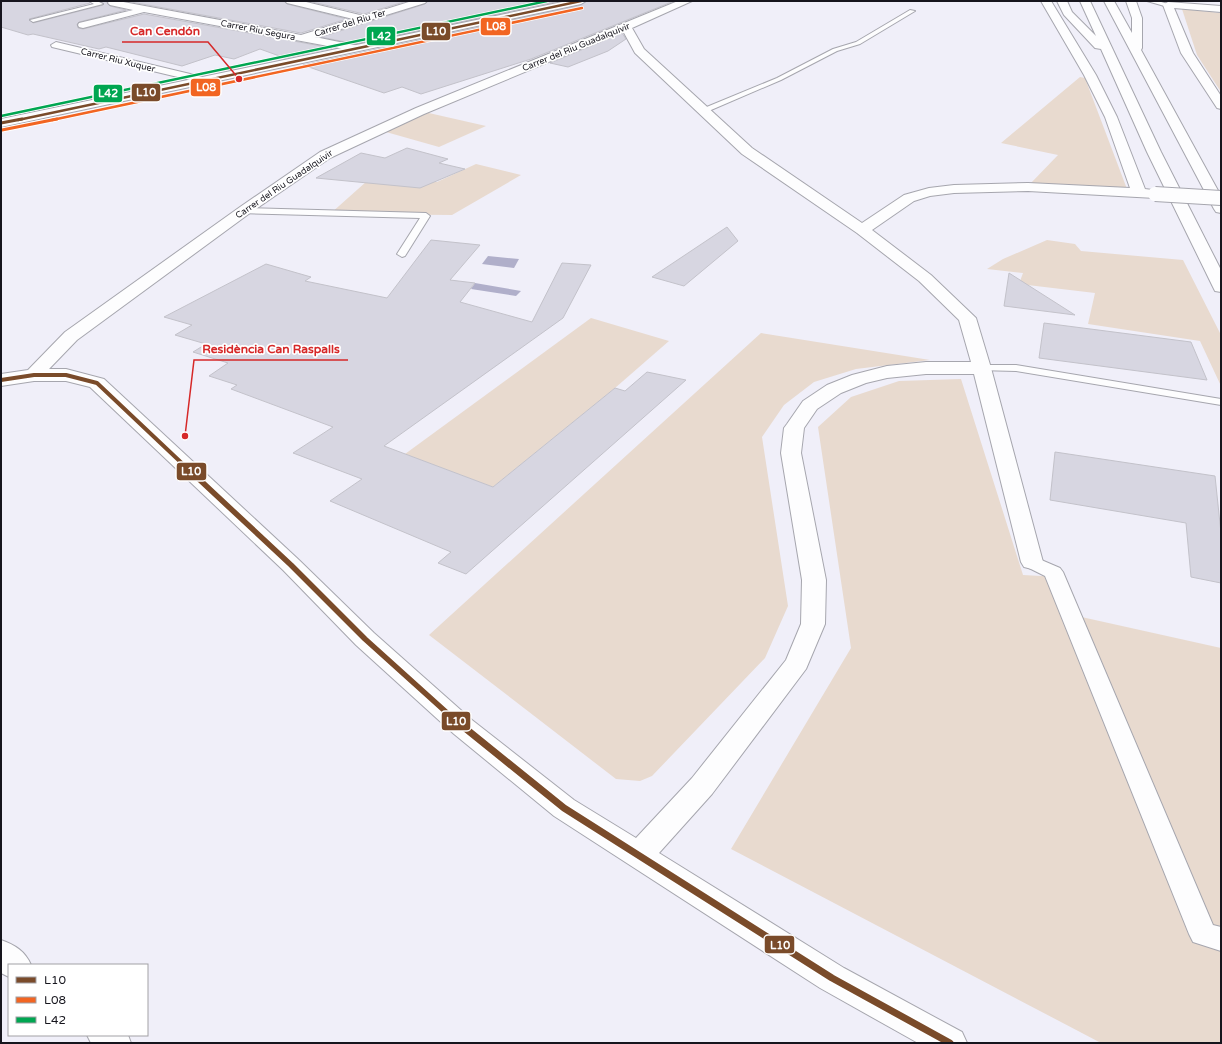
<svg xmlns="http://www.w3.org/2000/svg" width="1222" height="1044" viewBox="0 0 1222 1044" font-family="'Varela Round',sans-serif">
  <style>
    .green { fill: #e8dacf }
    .water { fill: #b0afca }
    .building { fill: #d7d6e1; stroke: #c3c2ca }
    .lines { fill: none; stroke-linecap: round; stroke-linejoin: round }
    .service-casing { stroke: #a6a6ae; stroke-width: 2 }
    .pedestrian-casing { stroke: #a6a6ae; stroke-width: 2 }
    .minor-casing { stroke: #a6a6ae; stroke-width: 2 }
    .primary-casing { stroke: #a6a6ae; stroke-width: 2 }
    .trunk-casing { stroke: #a6a6ae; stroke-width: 2 }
    .service { fill: #fdfdfe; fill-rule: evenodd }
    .pedestrian { fill: #fdfdfe; fill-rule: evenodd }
    .minor { fill: #fdfdfe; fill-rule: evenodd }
    .primary { fill: #fdfdfe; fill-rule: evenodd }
    .trunk { fill: #fdfdfe; fill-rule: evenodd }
    .minor-bridge-casing { stroke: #a6a6ae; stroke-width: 16; stroke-linecap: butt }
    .minor-bridge { stroke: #fdfdfe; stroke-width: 14 }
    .bus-1-far4-casing { stroke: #fff; stroke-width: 4 }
    .bus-1-far3-casing { stroke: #fff; stroke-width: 5 }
    .bus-1-far2-casing { stroke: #fff; stroke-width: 6 }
    .bus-1-far1-casing { stroke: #fff; stroke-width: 8 }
    .bus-1-casing { stroke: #fff; stroke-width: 10 }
    .bus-2-far1-casing { stroke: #fff; stroke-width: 4 }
    .bus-2-casing { stroke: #fff; stroke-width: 5 }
    .bus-3-casing { stroke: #fff; stroke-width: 4 }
    .bus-1-far4 { stroke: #7a4b2a; stroke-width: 2.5 }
    .bus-1-far3 { stroke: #7a4b2a; stroke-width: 3 }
    .bus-1-far2 { stroke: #7a4b2a; stroke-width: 4 }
    .bus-1-far1 { stroke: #7a4b2a; stroke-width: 5.5 }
    .bus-1 { stroke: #7a4b2a; stroke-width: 7 }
    .bus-2-far1 { stroke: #f26522; stroke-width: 2.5 }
    .bus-2 { stroke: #f26522; stroke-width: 3 }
    .bus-3 { stroke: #00a651; stroke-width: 2.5 }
    .labels { text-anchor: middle; stroke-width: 3.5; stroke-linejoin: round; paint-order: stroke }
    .far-street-label { font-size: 9px; fill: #16151d; stroke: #fff }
    .leader { fill: none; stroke: #d62828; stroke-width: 1.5 }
    .callout-dot { fill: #d62828; stroke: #fff; stroke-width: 1.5 }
    .callout-label { font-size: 12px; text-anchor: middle; font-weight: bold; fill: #d62828; stroke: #fff; stroke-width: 3.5; stroke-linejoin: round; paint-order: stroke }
    .line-badge { stroke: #fff; stroke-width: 1.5 }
    .badge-label { font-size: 11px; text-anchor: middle; font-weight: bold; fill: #fff }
  </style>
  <rect width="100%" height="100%" fill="#f0eff9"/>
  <g class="green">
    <path d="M1182,9L1221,13V92L1197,55Z"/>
    <path d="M1080,77L1085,78L1127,189L1030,184L1058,155L1001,143Z"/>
    <path d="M420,111L486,126L439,147L379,130Z"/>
    <path d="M476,164L521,175L452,215L330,214L376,173L437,182Z"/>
    <path d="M1047,240L1075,244L1081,251L1183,260L1221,335V386L1200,341L1088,324L1095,293L1019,284L1023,273L987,269L1003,259Z"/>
    <path d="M591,318L669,341L615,388L493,487L405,454Z"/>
    <path d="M761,333L930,360L856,369L814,382L784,405L762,437L788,606L765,658L652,776L640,781L616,779L429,635Z"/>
    <path d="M961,379L1023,575L1060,577L1068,614L1221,648V1043H1101L731,849L851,648L818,427L851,397L899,381Z"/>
  </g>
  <g class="water">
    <path d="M488,256L519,259L514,268L482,264Z"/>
    <path d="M475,283L521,291L516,296L471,289Z"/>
  </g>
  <g class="building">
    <path d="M1,1H88L90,3L29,19L33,23L103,5L104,4L100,1H107V3L110,6L126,10L79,22L77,24L78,28L83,29L144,14L332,48L285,58L260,49L234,59L215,55L182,66L106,47L99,49L33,34L28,35L1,27Z"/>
    <path d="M126,1H284L287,4L347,19L301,33Z"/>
    <path d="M308,1H407L364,14Z"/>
    <path d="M428,1H560L355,44L321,37L425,4Z"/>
    <path d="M587,1H674L531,59L421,94L402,87L384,93L303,65L581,5Z"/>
    <path d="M622,33L626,39L608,51L568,67L550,63Z"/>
    <path d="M407,148L448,159L439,163L465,169L420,188L316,178L361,153L385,158Z"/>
    <path d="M727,227L738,241L684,286L652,277Z"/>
    <path d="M431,240L480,245L450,280L475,283L460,302L532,322L562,263L591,265L563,318L384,446L493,487L615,388L625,391L647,372L686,380L466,574L438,563L451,552L330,501L362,479L293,453L333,427L231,389L237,385L209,376L228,363L193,352L206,344L175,335L192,325L164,317L266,264L311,277L305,281L387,298Z"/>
    <path d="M1009,273L1075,315L1004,306Z"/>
    <path d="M1044,323L1191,342L1207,380L1039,358Z"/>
    <path d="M1055,452L1215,476L1221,533V583L1191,577L1186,523L1050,500Z"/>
  </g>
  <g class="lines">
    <g class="service-casing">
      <g id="service">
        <path d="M89,1H97L103,4L33,22L30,20L94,4Z"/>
        <path d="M1147,1H1158L1171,5L1168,7Z"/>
        <path d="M910,10L915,11L860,44L837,51L781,80L704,113L697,111L777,78L833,49L856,42Z"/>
        <path d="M242,208L426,213L430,216L405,256L402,257L397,254L420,218L239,213L238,211Z"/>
        <path d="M982,365H1016L1221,399V405L1016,371L978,370L977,368L978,366Z"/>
      </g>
    </g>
    <g class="pedestrian-casing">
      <path id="pedestrian" d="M1032,556L1060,568L1063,572L1213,925L1221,927V951L1193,942L1189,934L1045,576L1025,566L1022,562L1025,558Z"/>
    </g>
    <g class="minor-casing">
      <g id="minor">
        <path d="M109,1H118L301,35L353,19L287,3L285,1H302L364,16L412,1H427L425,3L315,37L359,46L360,48L359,50L355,51L144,12L83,28L79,27L78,25L79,23L133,10L110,5L108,3Z"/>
        <path d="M678,1H692L632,28L644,49L752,148L862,223L904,195L929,188L954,185L1028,183L1130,188L1105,117L1084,75L1041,1H1051L1096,75L1117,117L1145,189L1160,191L1162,194L1160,197L1155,198L1028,191L954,193L930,196L914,201L872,230L931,275L976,318L991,368L1043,562L1040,567L1032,569L1024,567L1021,562L974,374H926L887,378L866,383L841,393L817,409L804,428L801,453L826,580L825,624L806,669L712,794L659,853L844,968L962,1032L967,1043H918L820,988L554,816L454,734L356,645L283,570L90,387L66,381H34L1,386V374L28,370L65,332L240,207L320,152L416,108ZM623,31L635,53L742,154L857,233L919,281L959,320L971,362H926L887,366L852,375L827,385L803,401L787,424L784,428L781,453L802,580L801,624L786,660L692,778L636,838L574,800L472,720L374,633L299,560L104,379L66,369H49L77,340L250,213L330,158L424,114Z"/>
        <path d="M1168,2L1221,6V12L1174,8L1193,53L1221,96V109L1217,108L1181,53L1163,5Z"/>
        <path d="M56,42L207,78L209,80L203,83L52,47L51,45Z"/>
        <path d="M1,940C15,945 25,951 31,965H9V977L1,973Z"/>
        <path d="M87,1035H128L131,1043H91Z"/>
      </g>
    </g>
    <g class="primary-casing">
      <path id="primary" d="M567,1H586L581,4L1,127V119Z"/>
    </g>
    <g class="trunk-casing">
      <g id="trunk">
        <path d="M1057,1H1067L1072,12L1096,36L1080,1H1090L1161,152L1221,270V292L1215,291L1213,287L1147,152L1101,49L1095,48L1064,15Z"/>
        <path d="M1104,1H1114L1132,33V18L1126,1H1136L1142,18V48L1141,50L1221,196V213L1216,212L1214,209Z"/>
      </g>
    </g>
    <use href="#service" class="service"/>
    <use href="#pedestrian" class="pedestrian"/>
    <use href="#minor" class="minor"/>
    <use href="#primary" class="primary"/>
    <use href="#trunk" class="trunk"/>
    <g class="minor-bridge-casing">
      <path id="minor-bridge" d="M1155,194L1221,198"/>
    </g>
    <use href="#minor-bridge" class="minor-bridge"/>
    <g class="bus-1-far4-casing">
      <path id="bus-1-far4" d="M18,120L581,1"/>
    </g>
    <g class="bus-1-far3-casing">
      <path id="bus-1-far3" d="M1,123L22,119"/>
    </g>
    <g class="bus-1-far2-casing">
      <path id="bus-1-far2" d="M1,380L34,375H66L97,383L188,469"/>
    </g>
    <g class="bus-1-far1-casing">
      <path id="bus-1-far1" d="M187,468L291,565L365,639L456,721"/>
    </g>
    <g class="bus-1-casing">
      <path id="bus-1" d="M455,720L564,808L832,978L950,1043"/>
    </g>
    <g class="bus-2-far1-casing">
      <path id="bus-2-far1" d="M52,120L582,8"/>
    </g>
    <g class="bus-2-casing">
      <path id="bus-2" d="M2,130L57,119"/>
    </g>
    <g class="bus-3-casing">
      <path id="bus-3" d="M1,116L547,1"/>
    </g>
    <use href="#bus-1-far4" class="bus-1-far4"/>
    <use href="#bus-1-far3" class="bus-1-far3"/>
    <use href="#bus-1-far2" class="bus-1-far2"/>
    <use href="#bus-1-far1" class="bus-1-far1"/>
    <use href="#bus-1" class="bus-1"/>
    <use href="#bus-2-far1" class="bus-2-far1"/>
    <use href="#bus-2" class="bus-2"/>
    <use href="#bus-3" class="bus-3"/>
  </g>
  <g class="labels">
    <g class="far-street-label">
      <text transform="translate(350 23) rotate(-17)" y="3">Carrer del Riu Ter</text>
      <text transform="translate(258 30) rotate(11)" y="3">Carrer Riu Segura</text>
      <text transform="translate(576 47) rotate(-22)" y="3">Carrer del Riu Guadalquivir</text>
      <text transform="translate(118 60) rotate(14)" y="3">Carrer Riu Xuquer</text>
      <text transform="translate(284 184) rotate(-34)" y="3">Carrer del Riu Guadalquivir</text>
    </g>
  </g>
  <path class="leader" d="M239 79L208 42H122M185 436L194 360H348"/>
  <g class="callout-dot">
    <circle cx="239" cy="79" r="4"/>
    <circle cx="185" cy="436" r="4"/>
  </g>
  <g class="callout-label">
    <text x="165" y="35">Can Cendón</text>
    <text x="271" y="353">Residència Can Raspalls</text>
  </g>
  <g class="line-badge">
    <rect x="480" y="17" width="31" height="19" rx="4" fill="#f26522"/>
    <rect x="421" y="22" width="30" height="19" rx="4" fill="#7a4b2a"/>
    <rect x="366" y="26" width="30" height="20" rx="4" fill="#00a651"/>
    <rect x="190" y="78" width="31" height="19" rx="4" fill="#f26522"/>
    <rect x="131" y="83" width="30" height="19" rx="4" fill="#7a4b2a"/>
    <rect x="93" y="84" width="30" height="19" rx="4" fill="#00a651"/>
    <rect x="176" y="462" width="31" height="19" rx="4" fill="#7a4b2a"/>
    <rect x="441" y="711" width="30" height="20" rx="4" fill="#7a4b2a"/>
    <rect x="764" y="935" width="31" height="19" rx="4" fill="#7a4b2a"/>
  </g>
  <g class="badge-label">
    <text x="496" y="30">L08</text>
    <text x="436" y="35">L10</text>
    <text x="381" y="40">L42</text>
    <text x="206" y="91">L08</text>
    <text x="146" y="96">L10</text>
    <text x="108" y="97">L42</text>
    <text x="191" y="475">L10</text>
    <text x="456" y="725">L10</text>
    <text x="780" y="949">L10</text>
  </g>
  <rect width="1222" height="1044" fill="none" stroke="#16151d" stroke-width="4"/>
  <rect x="8" y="964" width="140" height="72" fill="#ffffff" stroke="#a2a1a5"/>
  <rect x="16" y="977" width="20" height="6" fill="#7a4b2a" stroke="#a2a1a5"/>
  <text x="44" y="984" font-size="12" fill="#16151d">L10</text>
  <rect x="16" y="997" width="20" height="6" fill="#f26522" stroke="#a2a1a5"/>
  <text x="44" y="1004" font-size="12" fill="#16151d">L08</text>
  <rect x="16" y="1017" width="20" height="6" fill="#00a651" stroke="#a2a1a5"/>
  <text x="44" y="1024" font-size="12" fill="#16151d">L42</text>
</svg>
